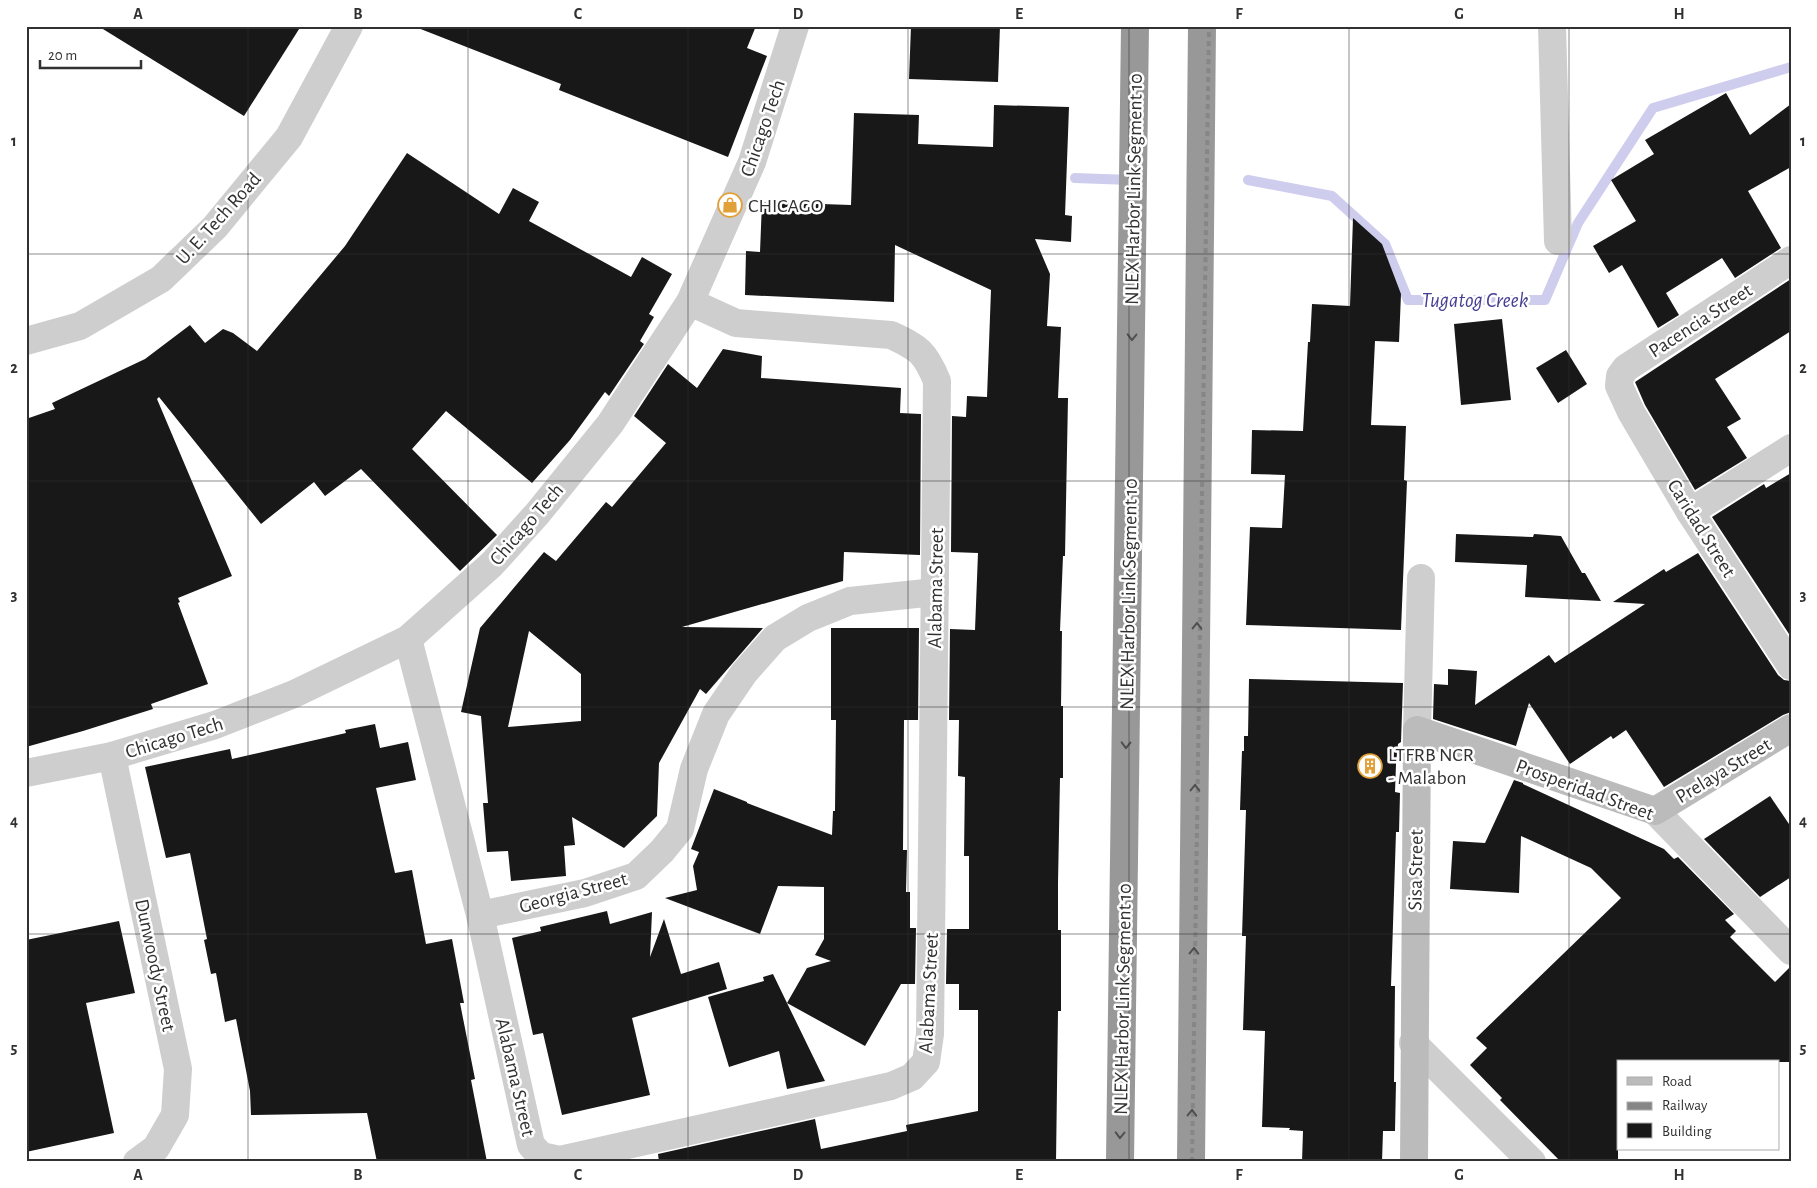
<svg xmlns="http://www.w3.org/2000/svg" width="1817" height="1188" viewBox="0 0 1817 1188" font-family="'Alegreya Sans',sans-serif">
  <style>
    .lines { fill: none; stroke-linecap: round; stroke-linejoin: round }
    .stream { stroke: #cfcded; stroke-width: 10 }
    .building { fill: #181818; fill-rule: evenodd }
    .street { stroke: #cecece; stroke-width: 28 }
    .secondary { stroke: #bbb; stroke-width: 28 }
    .highway { stroke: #989898; stroke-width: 28 }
    .rail { stroke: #868686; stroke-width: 4; stroke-dasharray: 5 4; stroke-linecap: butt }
    .oneway { stroke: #505050 }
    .grid { fill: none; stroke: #313131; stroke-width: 1; stroke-opacity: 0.55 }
    .labels { text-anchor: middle; stroke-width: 5; stroke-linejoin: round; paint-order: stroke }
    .street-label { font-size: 20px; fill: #313131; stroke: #fff }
    .poi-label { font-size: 20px; fill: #313131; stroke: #fff; text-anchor: start }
    .water-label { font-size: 21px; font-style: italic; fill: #454093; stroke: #fff }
    .neatline { fill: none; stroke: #313131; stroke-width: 2 }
    .grid-label { font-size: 16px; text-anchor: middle; font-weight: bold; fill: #313131 }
  </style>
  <rect width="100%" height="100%" fill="#fff"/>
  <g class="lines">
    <g class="stream">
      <path d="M1075,178L1131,180"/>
      <path d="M1248,180L1332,196L1385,244L1408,300H1545L1578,223L1653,108L1791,67"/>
    </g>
  </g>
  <g class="building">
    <path d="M98,26H301L244,116Z"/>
    <path d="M419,26H756L747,48L767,56L728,157L559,90L561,84L418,28Z"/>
    <path d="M911,26H1000L998,82L909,79Z"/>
    <path d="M1726,93L1750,135L1791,104V167L1748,191L1781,248L1735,278L1722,258L1666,293L1679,315L1658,328L1622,265L1609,273L1593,246L1636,221L1611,180L1654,154L1645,140Z"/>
    <path d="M994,105L1069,107L1065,215L1072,216L1071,242L1035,239L1050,274L1047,326L1061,327L1058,398H1068L1065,556H1063L1060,631H1062L1061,706H1063V778H1060L1058,883V930H1061V1011H1058L1056,1162H659L658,1154L815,1119L821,1149L907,1131L906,1125L978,1111V1010H959V984H946L947,929H969V856H964L965,777L958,776L959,720H949L950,629L975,630L978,553L951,552L952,416L966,417L967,396L987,397L991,290L895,245L894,302L745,295L746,251L760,252L762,202L851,205L854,113L919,115L918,144L993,147Z"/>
    <path d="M407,153L499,214L513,188L539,202L529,221L631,277L642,257L672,274L649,314L654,317L640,341L644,344L609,396L605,392L570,440L532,483L446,411L412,449L497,535L460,571L361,469L325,496L314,482L261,524L159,397L157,399L232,576L178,598L180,602L178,603L208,684L151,704L153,709L83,731L26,747V419L55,409L52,403L145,359L190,325L205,343L223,329L233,333L257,351L345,246Z"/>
    <path d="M1353,218L1382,244L1401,294L1399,342L1375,341L1371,425L1406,426L1404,480L1407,481L1401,630L1246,625L1250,527L1282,528L1285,475L1251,474L1252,430L1303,431L1308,342H1310L1312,304L1350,306Z"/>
    <path d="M1791,279V331L1715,379L1741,419L1727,427L1747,458L1695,490L1645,405L1635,382Z"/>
    <path d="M1502,319L1511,400L1461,405L1454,324Z"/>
    <path d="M723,349L762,356L761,378L901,388L900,413L921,414L920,555L844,552L843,581L682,627L763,628L706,694L700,689L659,763L657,816L624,848L572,817L575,845L564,846L566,876L511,881L508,851L487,852L483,803H488L481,716L461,712L480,628L544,552L556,561L606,502L612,507L666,443L634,416L668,364L697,388ZM529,631L581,674V721L508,727Z"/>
    <path d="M1566,350L1587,384L1558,403L1536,368Z"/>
    <path d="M1791,473V637L1712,517L1764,484L1766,488Z"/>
    <path d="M1456,534L1533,537L1534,534L1561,536L1582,573H1585L1601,601L1525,597L1527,565L1455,562Z"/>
    <path d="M1698,553L1778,675L1784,680L1791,681V712L1783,715L1664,787L1626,730L1613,739L1611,736L1570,764L1529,703L1516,746L1433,719L1434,684L1448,685V669L1477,671L1475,705L1549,655L1555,663L1645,604L1613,602L1664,569L1666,572Z"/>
    <path d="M831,628H919L918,720H904L903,850H907L906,892H910V928H916L915,984H901L865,1046L787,1003L807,968L831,961L815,955L824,939V887L778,886L760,934L665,898L697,890L693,866L699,852L691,849L714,789L747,802V803L832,835L833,811H835L836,720H831Z"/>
    <path d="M1249,679L1403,683L1401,742L1398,744L1396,764L1395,792L1400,793L1399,832H1396L1391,986H1395L1394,1082H1396L1395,1131H1383L1382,1162H1302L1303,1131L1289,1130L1290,1128L1262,1127L1265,1031L1243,1030L1246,936H1242L1246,810H1240L1242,751H1244V736H1248Z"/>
    <path d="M375,724L380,748L408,742L416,780L376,788L395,873L412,870L426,944L452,939L464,1003H460L475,1079L471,1080L487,1162H377L367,1113L251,1115L250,1091L236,1019L225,1022L216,973L211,974L204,940L207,939L190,853L166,858L145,767L230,749L232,759L346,733L345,730Z"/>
    <path d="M1514,780L1523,783V784L1664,849L1674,859L1678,857L1734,914L1725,920L1736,931L1730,937L1775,982L1791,966V1062H1618V1162H1561L1500,1100L1502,1098L1470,1065L1487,1048L1476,1038L1621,898L1591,868L1521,836L1519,893L1450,889L1453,841L1485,843Z"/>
    <path d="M1770,796L1791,827V877L1760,897L1704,839Z"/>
    <path d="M607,911L610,924L652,912L650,957L664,919L681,974L719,962L727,989L632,1018L650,1095L562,1115L543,1033L533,1035L512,938L541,931L540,927Z"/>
    <path d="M119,921L135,993L86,1003L114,1133L26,1152V940Z"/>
    <path d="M773,974L787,1003L825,1081L787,1089L779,1051L729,1067L708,997L764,981L763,977Z"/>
  </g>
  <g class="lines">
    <g class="street">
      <path d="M1552,26L1558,241"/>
      <path d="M1791,260L1626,368L1620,376L1619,386L1631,412L1690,512L1791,666"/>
      <path d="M26,341L80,326L161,279L215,227L289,137L349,26"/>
      <path d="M1690,512L1791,448"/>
      <path d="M408,639L480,915L531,1145L541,1156L560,1160L891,1086L912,1077L926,1062L930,1034L937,381C925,352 919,348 891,335L736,323L690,302"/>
      <path d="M1417,730L1421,578"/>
      <path d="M112,756L178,1069L175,1115L156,1148L137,1162"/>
      <path d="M26,773L112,756L215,725L294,694L408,639L492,564L537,514L610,424L690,302L752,162L795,26"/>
      <path d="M1655,811L1791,951"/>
      <path d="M480,915L585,893L636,876L662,851L680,829L694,769L716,714L744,673L775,638L808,618L850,601L935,592"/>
      <path d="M1413,1043L1532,1162"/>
    </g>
    <path class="secondary" d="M1414,1162L1417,730L1655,811L1791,728"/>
    <g class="highway">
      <path d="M1120,1162L1135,26"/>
      <path d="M1191,1162L1202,26"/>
    </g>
    <path class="rail" d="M1192,1162L1209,26"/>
  </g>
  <defs><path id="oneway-chevron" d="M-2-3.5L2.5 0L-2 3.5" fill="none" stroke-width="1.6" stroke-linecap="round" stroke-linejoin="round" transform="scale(1.25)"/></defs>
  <g class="oneway">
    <use href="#oneway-chevron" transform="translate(1132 337) rotate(91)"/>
    <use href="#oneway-chevron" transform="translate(1197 626) rotate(-89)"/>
    <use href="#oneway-chevron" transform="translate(1126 745) rotate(91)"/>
    <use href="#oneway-chevron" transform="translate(1195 788) rotate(-89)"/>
    <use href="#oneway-chevron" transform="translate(1194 951) rotate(-89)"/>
    <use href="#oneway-chevron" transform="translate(1192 1113) rotate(-89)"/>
    <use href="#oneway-chevron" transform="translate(1120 1135) rotate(91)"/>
  </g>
  <path class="grid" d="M248,26V1162M468,26V1162M688,26V1162M908,26V1162M1129,26V1162M1349,26V1162M1569,26V1162M26,254H1791M26,481H1791M26,707H1791M26,934H1791"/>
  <defs>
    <g id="shop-ring" transform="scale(1.25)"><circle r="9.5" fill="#fff" stroke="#e2a039" stroke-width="1.5"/><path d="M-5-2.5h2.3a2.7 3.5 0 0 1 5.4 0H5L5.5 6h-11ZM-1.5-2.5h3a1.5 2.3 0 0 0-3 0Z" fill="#e2a039"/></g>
    <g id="building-ring" transform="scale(1.25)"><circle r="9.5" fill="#fff" stroke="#e2a039" stroke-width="1.5"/><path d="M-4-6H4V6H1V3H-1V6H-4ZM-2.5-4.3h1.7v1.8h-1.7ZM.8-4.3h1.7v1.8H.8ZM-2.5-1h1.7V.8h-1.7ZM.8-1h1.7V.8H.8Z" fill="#e2a039"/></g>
  </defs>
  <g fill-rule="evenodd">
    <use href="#shop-ring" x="730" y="205"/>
    <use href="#building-ring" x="1370" y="766"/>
  </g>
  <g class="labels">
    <g class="street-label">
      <text transform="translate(762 128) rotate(-71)" y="7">Chicago Tech</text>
      <text transform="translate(1133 189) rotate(-89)" y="7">NLEX Harbor Link Segment 10</text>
      <text transform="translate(218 218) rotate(-48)" y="7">U. E. Tech Road</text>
      <text transform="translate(1700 320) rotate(-33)" y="7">Pacencia Street</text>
      <text transform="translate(526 524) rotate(-49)" y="7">Chicago Tech</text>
      <text transform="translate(1702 528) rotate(58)" y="7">Caridad Street</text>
      <text transform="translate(935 588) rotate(-89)" y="7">Alabama Street</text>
      <text transform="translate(1128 594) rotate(-89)" y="7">NLEX Harbor Link Segment 10</text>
      <text transform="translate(174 737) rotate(-17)" y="7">Chicago Tech</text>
      <text transform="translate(1723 770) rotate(-31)" y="7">Prelaya Street</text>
      <text transform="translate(1585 789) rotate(20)" y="7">Prosperidad Street</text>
      <text transform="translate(1415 870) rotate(-89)" y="7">Sisa Street</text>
      <text transform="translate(573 892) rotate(-15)" y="7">Georgia Street</text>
      <text transform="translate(156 965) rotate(78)" y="7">Dunwoody Street</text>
      <text transform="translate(928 993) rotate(-87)" y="7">Alabama Street</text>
      <text transform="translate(1122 999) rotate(-89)" y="7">NLEX Harbor Link Segment 10</text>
      <text transform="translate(516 1077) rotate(77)" y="7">Alabama Street</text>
    </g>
    <g class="poi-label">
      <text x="748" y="212">CHICAGO</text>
      <text x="1388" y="761">LTFRB NCR<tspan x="1388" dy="23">- Malabon</tspan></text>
    </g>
    <g class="water-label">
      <text x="1475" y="307">Tugatog Creek</text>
    </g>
  </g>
  <rect width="1817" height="1188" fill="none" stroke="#ffffff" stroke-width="55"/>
  <rect x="1617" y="1060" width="162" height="90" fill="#ffffff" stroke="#adadad"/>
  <rect x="1627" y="1077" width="25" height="8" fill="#bbbbbb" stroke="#adadad"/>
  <text x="1662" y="1086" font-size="15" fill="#313131">Road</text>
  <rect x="1627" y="1102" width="25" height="8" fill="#868686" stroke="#adadad"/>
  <text x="1662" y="1110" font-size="15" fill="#313131">Railway</text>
  <rect x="1627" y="1123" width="25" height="15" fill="#181818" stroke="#adadad"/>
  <text x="1662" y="1136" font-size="15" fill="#313131">Building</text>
  <path d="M40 60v8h101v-8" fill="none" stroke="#313131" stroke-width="2.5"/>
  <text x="48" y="60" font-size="15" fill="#313131" stroke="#ffffff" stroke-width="4" paint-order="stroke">20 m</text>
  <rect x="28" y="28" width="1762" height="1132" class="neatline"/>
  <g class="grid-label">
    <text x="138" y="19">A</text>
    <text x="358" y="19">B</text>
    <text x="578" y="19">C</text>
    <text x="798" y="19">D</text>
    <text x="1019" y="19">E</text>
    <text x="1239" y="19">F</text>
    <text x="1459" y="19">G</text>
    <text x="1679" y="19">H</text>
    <text x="14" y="146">1</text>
    <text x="1803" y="146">1</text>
    <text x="14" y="373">2</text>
    <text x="1803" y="373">2</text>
    <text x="14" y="600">3</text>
    <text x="1803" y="600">3</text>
    <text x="14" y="826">4</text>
    <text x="1803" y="826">4</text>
    <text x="14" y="1053">5</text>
    <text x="1803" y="1053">5</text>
    <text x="138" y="1180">A</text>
    <text x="358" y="1180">B</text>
    <text x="578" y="1180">C</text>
    <text x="798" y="1180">D</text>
    <text x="1019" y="1180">E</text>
    <text x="1239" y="1180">F</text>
    <text x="1459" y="1180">G</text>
    <text x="1679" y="1180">H</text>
  </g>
</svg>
